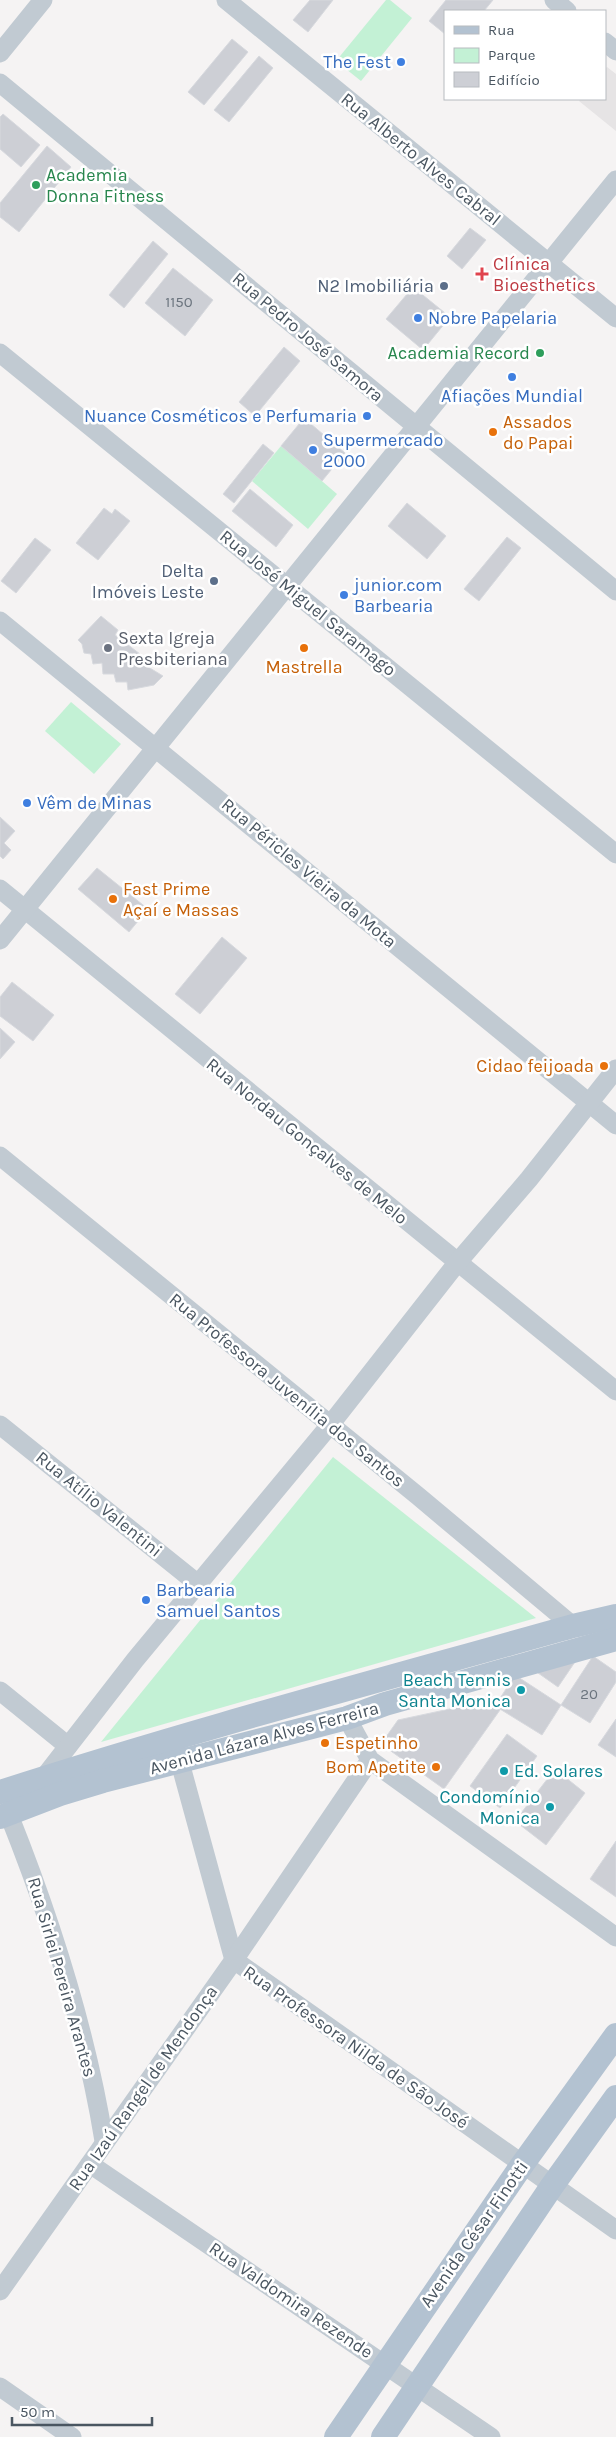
<svg xmlns="http://www.w3.org/2000/svg" width="616" height="2437" viewBox="0 0 616 2437" font-family="Karla,sans-serif">
  <style>
    .education { fill: #e6e4e5 }
    .green { fill: #c3f1d5 }
    .building { fill: #cdcfd5; stroke: #d7d9de }
    .lines { fill: none; stroke-linecap: round; stroke-linejoin: round }
    .minor { stroke: #c1cad2; stroke-width: 19 }
    .major { stroke: #b3c2d1; stroke-width: 24 }
    .shop-dot { fill: #3f7fe0; stroke: #fff; stroke-width: 2 }
    .leisure-dot { fill: #2e9e5b; stroke: #fff; stroke-width: 2 }
    .health-dot { fill: #e0444e; stroke: #fff; stroke-width: 2 }
    .service-dot { fill: #5c6f8a; stroke: #fff; stroke-width: 2 }
    .food-dot { fill: #e8710a; stroke: #fff; stroke-width: 2 }
    .worship-dot { fill: #6b7280; stroke: #fff; stroke-width: 2 }
    .culture-dot { fill: #0f9aa8; stroke: #fff; stroke-width: 2 }
    .labels { text-anchor: middle; stroke-width: 5; stroke-linejoin: round; paint-order: stroke }
    .number-label { font-size: 15px; fill: #6b747e }
    .shop-label { font-size: 18px; fill: #366cbe; stroke: #fff; text-anchor: start }
    .street-label { font-size: 18px; fill: #4a5661; stroke: #fff }
    .leisure-label { font-size: 18px; fill: #27864d; stroke: #fff; text-anchor: start }
    .health-label { font-size: 18px; fill: #be3a42; stroke: #fff; text-anchor: start }
    .service-label { font-size: 18px; fill: #4e5e75; stroke: #fff; text-anchor: end }
    .food-label { font-size: 18px; fill: #c56008; stroke: #fff; text-anchor: start }
    .worship-label { font-size: 18px; fill: #5b616d; stroke: #fff; text-anchor: start }
    .culture-label { font-size: 18px; fill: #0d838f; stroke: #fff; text-anchor: end }
  </style>
  <rect width="100%" height="100%" fill="#f5f3f3"/>
  <path class="education" d="M607,67L616,74V131L579,101L581,99H605V69Z"/>
  <g class="green">
    <path d="M386,0H390L412,18L361,81L336,61Z"/>
    <path d="M281,446L337,494L308,529L252,481Z"/>
    <path d="M71,702L121,744L94,774L45,731Z"/>
    <path d="M333,1457L536,1618L101,1742Z"/>
  </g>
  <g class="building">
    <path d="M310,0H333L308,32L293,20Z"/>
    <path d="M446,0H493L484,11H445V34L429,21Z"/>
    <path d="M232,39L248,52L204,105L188,92Z"/>
    <path d="M259,56L273,68L229,122L214,110Z"/>
    <path d="M3,114L40,145L21,167L0,149V117Z"/>
    <path d="M47,146L71,167L19,232L0,217V203Z"/>
    <path d="M470,228L486,240L462,269L447,256Z"/>
    <path d="M153,241L168,254L124,308L109,295Z"/>
    <path d="M173,268L213,300L185,336L145,303Z"/>
    <path d="M413,287L450,317L423,350L386,319Z"/>
    <path d="M284,347L300,361L255,416L239,402Z"/>
    <path d="M304,418L345,453L322,481L281,446Z"/>
    <path d="M263,444L274,453L234,503L223,494Z"/>
    <path d="M250,489L293,525L276,547L232,511Z"/>
    <path d="M407,503L446,536L427,559L388,526Z"/>
    <path d="M104,508L112,514L115,509L130,521L98,560L76,543Z"/>
    <path d="M507,537L521,548L479,601L464,589Z"/>
    <path d="M35,538L51,550L16,593L1,581Z"/>
    <path d="M101,616L118,630L115,635L140,654V662L163,676L154,685L128,690L127,682H116L114,674H103L102,663L93,664L91,654L84,653L82,644L78,640Z"/>
    <path d="M0,817L15,831L4,843L11,850L3,859L0,856Z"/>
    <path d="M97,868L148,909L129,932L78,889Z"/>
    <path d="M222,937L247,958L200,1014L175,994Z"/>
    <path d="M12,982L54,1015L33,1041L0,1016V997Z"/>
    <path d="M0,1028L15,1042L0,1059Z"/>
    <path d="M579,1656L558,1687L531,1668Z"/>
    <path d="M593,1656L616,1672V1682L590,1723L561,1705Z"/>
    <path d="M515,1675L561,1705L542,1735L495,1706Z"/>
    <path d="M487,1701L500,1710L444,1789L381,1744L398,1720Z"/>
    <path d="M616,1719V1757L598,1745Z"/>
    <path d="M507,1734L537,1756L500,1808L470,1786Z"/>
    <path d="M555,1769L585,1793L546,1845L515,1821Z"/>
    <path d="M616,1841V1897L590,1879Z"/>
  </g>
  <g class="lines">
    <g class="minor">
      <path d="M226,0L616,318"/>
      <path d="M554,0L567,11"/>
      <path d="M605,42L616,51"/>
      <path d="M0,53L43,0"/>
      <path d="M0,83L616,591"/>
      <path d="M0,353L616,854"/>
      <path d="M0,621L616,1125"/>
      <path d="M0,889L616,1391"/>
      <path d="M0,940L616,180"/>
      <path d="M0,1156L418,1496L573,1626"/>
      <path d="M0,1425L198,1584"/>
      <path d="M0,1691L68,1746"/>
      <path d="M347,1718L370,1760L616,1937"/>
      <path d="M176,1748L234,1960L616,2230"/>
      <path d="M45,1776L135,1660L330,1425L457,1263L529,1179L616,1069"/>
      <path d="M9,1815C51,1920 86,2029 104,2141"/>
      <path d="M90,2164L491,2437"/>
      <path d="M0,2291L234,1960L370,1760"/>
      <path d="M0,2387L72,2437"/>
    </g>
    <g class="major">
      <path d="M0,1792C189,1731 381,1680 573,1626L616,1616"/>
      <path d="M0,1817L60,1794L103,1781L347,1718L385,1704L616,1639"/>
      <path d="M336,2437L522,2165L616,2035"/>
      <path d="M383,2437L552,2186L616,2097"/>
    </g>
  </g>
  <g class="shop-dot">
    <circle cx="401" cy="62" r="5"/>
    <circle cx="418" cy="318" r="5"/>
    <circle cx="512" cy="377" r="5"/>
    <circle cx="367" cy="416" r="5"/>
    <circle cx="313" cy="450" r="5"/>
    <circle cx="344" cy="595" r="5"/>
    <circle cx="27" cy="803" r="5"/>
    <circle cx="146" cy="1600" r="5"/>
  </g>
  <g class="leisure-dot">
    <circle cx="36" cy="185" r="5"/>
    <circle cx="540" cy="353" r="5"/>
  </g>
  <path class="health-dot" d="M479.5 266.5h5v5h5v5h-5v5h-5v-5h-5v-5h5z"/>
  <g class="service-dot">
    <circle cx="444" cy="286" r="5"/>
    <circle cx="214" cy="581" r="5"/>
  </g>
  <g class="food-dot">
    <circle cx="493" cy="432" r="5"/>
    <circle cx="304" cy="648" r="5"/>
    <circle cx="113" cy="899" r="5"/>
    <circle cx="604" cy="1066" r="5"/>
    <circle cx="325" cy="1743" r="5"/>
    <circle cx="436" cy="1767" r="5"/>
  </g>
  <circle class="worship-dot" cx="108" cy="648" r="5"/>
  <g class="culture-dot">
    <circle cx="521" cy="1690" r="5"/>
    <circle cx="504" cy="1771" r="5"/>
    <circle cx="550" cy="1807" r="5"/>
  </g>
  <g class="labels">
    <g class="number-label">
      <text x="179" y="307">1150</text>
      <text x="589" y="1699">20</text>
    </g>
    <g class="shop-label">
      <text x="391" y="68" text-anchor="end">The Fest</text>
      <text x="428" y="324">Nobre Papelaria</text>
      <text x="512" y="402" text-anchor="middle">Afiações Mundial</text>
      <text x="357" y="422" text-anchor="end">Nuance Cosméticos e Perfumaria</text>
      <text x="323" y="446">Supermercado<tspan x="323" dy="21">2000</tspan></text>
      <text x="354" y="591">junior.com<tspan x="354" dy="21">Barbearia</tspan></text>
      <text x="37" y="809">Vêm de Minas</text>
      <text x="156" y="1596">Barbearia<tspan x="156" dy="21">Samuel Santos</tspan></text>
    </g>
    <g class="street-label">
      <text transform="translate(421 159) rotate(39)" y="6">Rua Alberto Alves Cabral</text>
      <text transform="translate(308 337) rotate(40)" y="6">Rua Pedro José Samora</text>
      <text transform="translate(308 603) rotate(39)" y="6">Rua José Miguel Saramago</text>
      <text transform="translate(309 873) rotate(40)" y="6">Rua Péricles Vieira da Mota</text>
      <text transform="translate(307 1141) rotate(39)" y="6">Rua Nordau Gonçalves de Melo</text>
      <text transform="translate(287 1390) rotate(39)" y="6">Rua Professora Juvenília dos Santos</text>
      <text transform="translate(99 1504) rotate(39)" y="6">Rua Atílio Valentini</text>
      <text transform="translate(264 1738) rotate(-15)" y="6">Avenida Lázara Alves Ferreira</text>
      <text transform="translate(62 1977) rotate(74)" y="6">Rua Sirlei Pereira Arantes</text>
      <text transform="translate(356 2047) rotate(35)" y="6">Rua Professora Nilda de São José</text>
      <text transform="translate(143 2088) rotate(-55)" y="6">Rua Izaú Rangel de Mendonça</text>
      <text transform="translate(474 2234) rotate(-55)" y="6">Avenida César Finotti</text>
      <text transform="translate(291 2300) rotate(34)" y="6">Rua Valdomira Rezende</text>
    </g>
    <g class="leisure-label">
      <text x="46" y="181">Academia<tspan x="46" dy="21">Donna Fitness</tspan></text>
      <text x="530" y="359" text-anchor="end">Academia Record</text>
    </g>
    <g class="health-label">
      <text x="493" y="270">Clínica<tspan x="493" dy="21">Bioesthetics</tspan></text>
    </g>
    <g class="service-label">
      <text x="434" y="292">N2 Imobiliária</text>
      <text x="204" y="577">Delta<tspan x="204" dy="21">Imóveis Leste</tspan></text>
    </g>
    <g class="food-label">
      <text x="503" y="428">Assados<tspan x="503" dy="21">do Papai</tspan></text>
      <text x="304" y="673" text-anchor="middle">Mastrella</text>
      <text x="123" y="895">Fast Prime<tspan x="123" dy="21">Açaí e Massas</tspan></text>
      <text x="594" y="1072" text-anchor="end">Cidao feijoada</text>
      <text x="335" y="1749">Espetinho</text>
      <text x="426" y="1773" text-anchor="end">Bom Apetite</text>
    </g>
    <g class="worship-label">
      <text x="118" y="644">Sexta Igreja<tspan x="118" dy="21">Presbiteriana</tspan></text>
    </g>
    <g class="culture-label">
      <text x="511" y="1686">Beach Tennis<tspan x="511" dy="21">Santa Monica</tspan></text>
      <text x="514" y="1777" text-anchor="start">Ed. Solares</text>
      <text x="540" y="1803">Condomínio<tspan x="540" dy="21">Monica</tspan></text>
    </g>
  </g>
  <rect x="444" y="10" width="162" height="90" fill="#ffffff" stroke="#b7bbc0"/>
  <rect x="454" y="26" width="25" height="8" fill="#b3c2d1" stroke="#b7bbc0"/>
  <text x="488" y="35" font-size="15" fill="#4a5661">Rua</text>
  <rect x="454" y="48" width="25" height="15" fill="#c3f1d5" stroke="#b7bbc0"/>
  <text x="488" y="60" font-size="15" fill="#4a5661">Parque</text>
  <rect x="454" y="72" width="25" height="15" fill="#cdcfd5" stroke="#b7bbc0"/>
  <text x="488" y="85" font-size="15" fill="#4a5661">Edifício</text>
  <path d="M12 2417v8h140v-8" fill="none" stroke="#4a5661" stroke-width="2.5"/>
  <text x="20" y="2417" font-size="15" fill="#4a5661" stroke="#ffffff" stroke-width="4" paint-order="stroke">50 m</text>
</svg>
